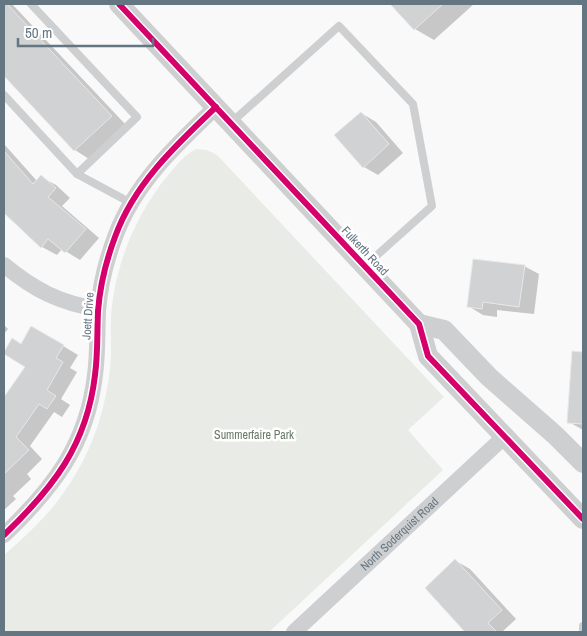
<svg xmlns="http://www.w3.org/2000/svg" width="587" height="636" viewBox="0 0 587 636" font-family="'Archivo Narrow',sans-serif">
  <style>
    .park { fill: #e8ebe6 }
    .shadow { fill: #0003 }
    .building { fill: #d0d2d3; stroke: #e8e8e8 }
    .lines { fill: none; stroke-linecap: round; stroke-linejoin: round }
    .service { stroke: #cecfd0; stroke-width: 8 }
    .minor { stroke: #cecfd0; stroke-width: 16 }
    .tertiary { stroke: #cecfd0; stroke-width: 20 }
    .cycleway-casing { stroke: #fff; stroke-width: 9 }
    .cycleway { stroke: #d6006c; stroke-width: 6 }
    .labels { text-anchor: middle; stroke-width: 5; stroke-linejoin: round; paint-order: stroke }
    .street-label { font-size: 12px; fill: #657683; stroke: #fff }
    .park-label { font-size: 12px; fill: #687a64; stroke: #fff }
  </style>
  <rect width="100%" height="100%" fill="#f9f9f9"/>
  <path class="park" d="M196,149L207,150L217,155L444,397L408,430L443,470L269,632H4V555C18,543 32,530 45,516C68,491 87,458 98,425C105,403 110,378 111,355C111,338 110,322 112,306C117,262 135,219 161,184C171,172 182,156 196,149Z"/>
  <g class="shadow">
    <path d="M4,4H12L126,125L89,159L75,150L4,75Z"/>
    <path d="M392,4H474L434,40L415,29Z"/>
    <path d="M361,113L376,122L403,153L378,175L364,167Z"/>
    <path d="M4,144L37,181L41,177L56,185L70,198L62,206L99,238L80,260L62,249L57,255L42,247L4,212Z"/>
    <path d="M524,266L539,274L534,314L497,310V317L483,315L468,306Z"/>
    <path d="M4,325L8,329L4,334Z"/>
    <path d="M32,327L78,355L70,368L77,372L61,399L70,405L62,417L54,412L30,446L42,459L27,474L31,479L13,496L16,499L4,510V421L11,413L4,408V399L27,367L21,345Z"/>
    <path d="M572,374L583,375V430L569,422Z"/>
    <path d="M456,561L470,569L516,619L502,632H467L426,588Z"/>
  </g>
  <g class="building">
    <path d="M4,4H7L112,116L74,151L4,76Z"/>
    <path d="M390,4H443L414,30Z"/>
    <path d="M361,112L389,144L363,168L334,135Z"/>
    <path d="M4,151L33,184L41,175L56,188L48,197L86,229L65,253L48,239L41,248L4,213Z"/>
    <path d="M473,259L525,265L519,307L483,302L482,309L467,307Z"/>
    <path d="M31,326L64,345L56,358L63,362L47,390L56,396L47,409L39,404L16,437L29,450L4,474V397L25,367L4,354V352L12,338L21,344Z"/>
    <path d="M572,351L583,352V424L567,423Z"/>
    <path d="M455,559L502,610L488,623L497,632H465L425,588Z"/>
  </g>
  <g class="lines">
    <g class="service">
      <path d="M31,4L137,117L77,174"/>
      <path d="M4,95L77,174L131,203"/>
      <path d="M232,122L339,26L413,104L432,206L366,265"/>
      <path d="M583,632V626"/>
    </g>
    <g class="minor">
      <path d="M4,265C34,290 60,303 98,309"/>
      <path d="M4,535C53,488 87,445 95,375C98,354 97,332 98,311C100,285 106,261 115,237C134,184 176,145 216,107"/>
      <path id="s1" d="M294,632L504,437"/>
    </g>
    <g class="tertiary">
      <path d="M119,4L419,324L428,356L583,519"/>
      <path d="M419,324L444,330L489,377L555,435L583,463"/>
    </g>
    <g class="cycleway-casing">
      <g id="cycleway">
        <path d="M119,4L419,324L428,356L583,519"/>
        <path d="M4,535C53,488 87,445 95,375C98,354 97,332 98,311C100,285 106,261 115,237C134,184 176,145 216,107"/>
      </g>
    </g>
    <use href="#cycleway" class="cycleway"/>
  </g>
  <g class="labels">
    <g class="street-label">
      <text transform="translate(365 251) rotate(47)" y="4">Fulkerth Road</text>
      <text transform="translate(88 316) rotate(-86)" y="4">Joett Drive</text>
      <text dy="4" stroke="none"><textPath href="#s1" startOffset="144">North Soderquist Road</textPath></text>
    </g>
    <g class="park-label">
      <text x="254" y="439">Summerfaire Park</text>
    </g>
  </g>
  <rect width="587" height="636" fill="none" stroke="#657683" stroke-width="10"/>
  <path d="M18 38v8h135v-8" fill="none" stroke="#657683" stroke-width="2.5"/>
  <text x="25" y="38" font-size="15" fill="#657683" stroke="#ffffff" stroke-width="4" paint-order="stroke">50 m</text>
</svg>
